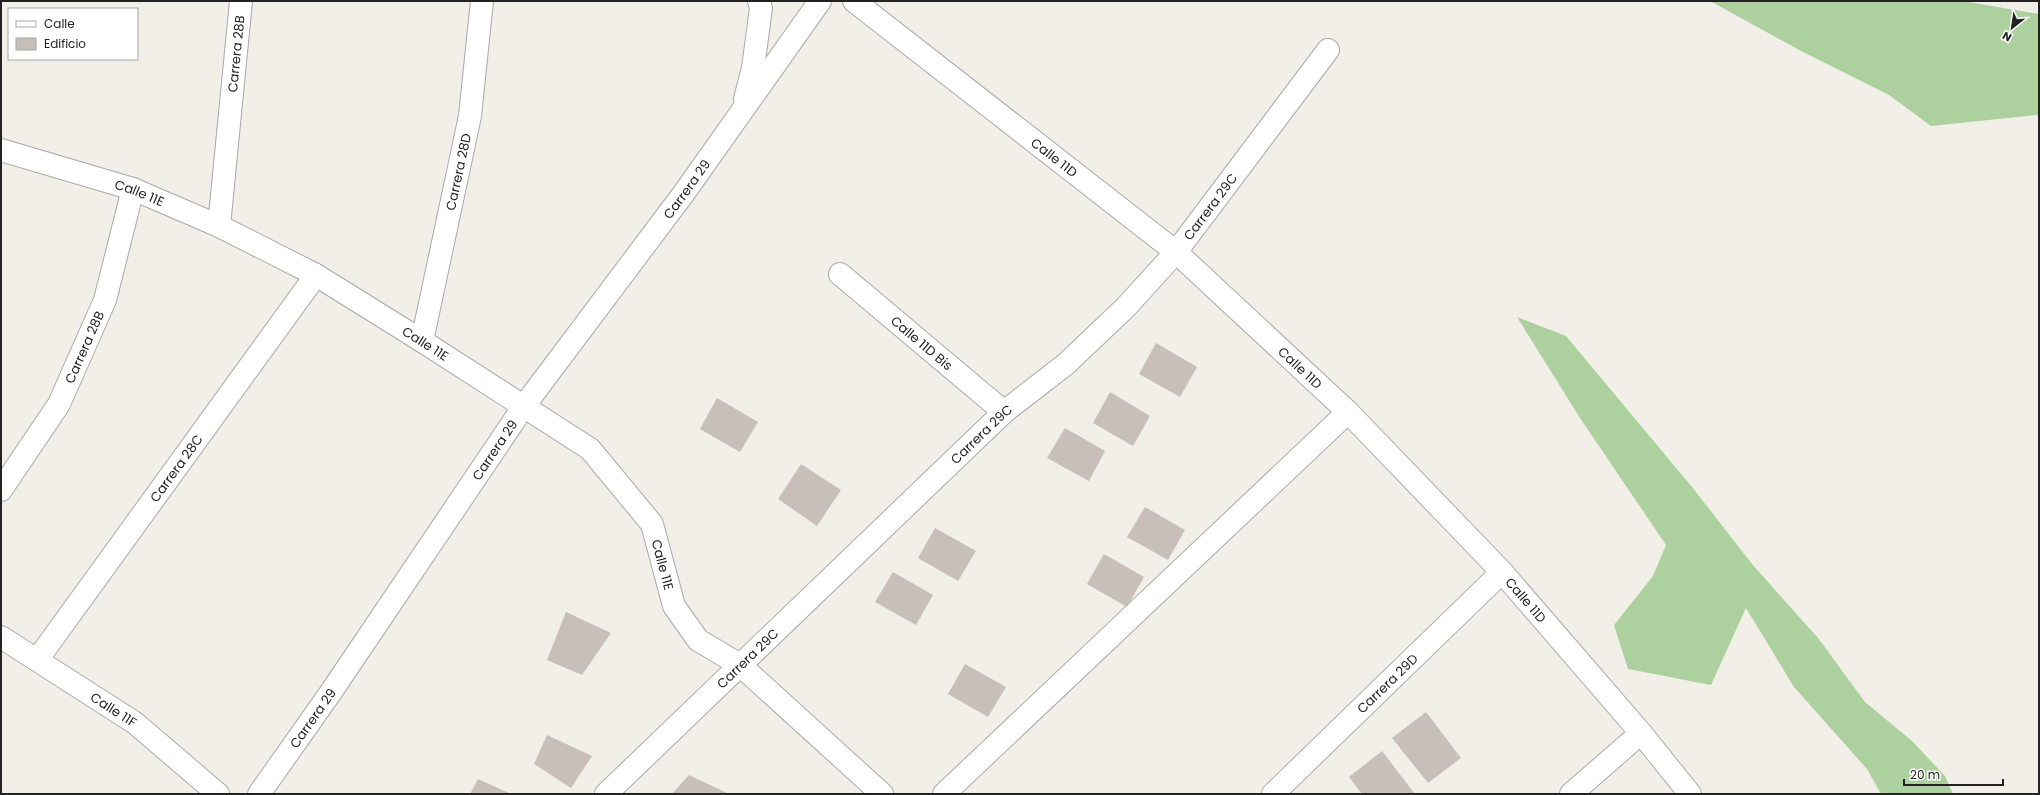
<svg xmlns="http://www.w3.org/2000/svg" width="2040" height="795" viewBox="0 0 2040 795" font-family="Poppins,sans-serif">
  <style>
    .forest { fill: #add19e }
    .building { fill: #c7bfb8 }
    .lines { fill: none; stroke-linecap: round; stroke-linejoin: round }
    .minor-casing { stroke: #a9a9a9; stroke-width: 24 }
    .minor { stroke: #fff; stroke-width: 22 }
    .labels { text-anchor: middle; stroke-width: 3; stroke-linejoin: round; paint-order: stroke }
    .street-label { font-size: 13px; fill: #222; stroke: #fff }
  </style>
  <rect width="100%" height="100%" fill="#f2efe9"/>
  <g class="forest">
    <path d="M1710,1H1963L2039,14V116L2036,115L1931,126L1889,95L1801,51Z"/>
    <path d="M1517,317L1566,336L1692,487L1752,564L1818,638L1865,702L1912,741L1945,776L1953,794H1881L1867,769L1794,687L1746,608L1711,685L1628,669L1614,625L1653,576L1666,545L1580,418Z"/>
  </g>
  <g class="building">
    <path d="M1156,343L1197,367L1180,397L1139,374Z"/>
    <path d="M1110,392L1150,416L1133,446L1093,423Z"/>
    <path d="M717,398L758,422L740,452L700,429Z"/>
    <path d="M1065,428L1105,451L1089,481L1047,458Z"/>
    <path d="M801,464L841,490L817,526L778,499Z"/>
    <path d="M1145,507L1185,530L1168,560L1127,537Z"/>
    <path d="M935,528L976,551L958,581L918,558Z"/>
    <path d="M1104,554L1144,577L1127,607L1087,584Z"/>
    <path d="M893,572L933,595L916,625L875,602Z"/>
    <path d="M566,612L611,633L582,675L547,660Z"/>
    <path d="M965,664L1006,687L988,717L948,694Z"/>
    <path d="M1426,712L1461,758L1428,783L1392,738Z"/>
    <path d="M547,735L592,756L571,788L534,764Z"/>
    <path d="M1382,751L1415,794H1362L1349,777Z"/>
    <path d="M689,775L729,794H672Z"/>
    <path d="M478,779L511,794H470Z"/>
  </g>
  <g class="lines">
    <g class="minor-casing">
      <g id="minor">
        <path id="s1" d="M854,1L1176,252L1348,412L1502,572L1641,733L1690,794"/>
        <path d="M745,99L753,68L761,8L759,1"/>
        <path id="s2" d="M1,150L133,189L219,226L316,275L422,341L590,449L652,524L674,606L698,640L740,665L882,794"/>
        <path id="s3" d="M219,226L241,1"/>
        <path id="s4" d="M840,274L1004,412"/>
        <path id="s5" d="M422,341L470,116L482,1"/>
        <path id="s6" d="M1,490L59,404L105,300L133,189"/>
        <path id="s7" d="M1,637L135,723L218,794"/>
        <path id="s8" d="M37,660L316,275"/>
        <path id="s9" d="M259,794L331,692L524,406L684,193L820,1"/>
        <path id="s10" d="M606,794L1004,412L1066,364L1126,307L1176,252L1328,50"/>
        <path d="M944,794L1348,412"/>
        <path id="s11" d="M1273,794L1502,572"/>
        <path d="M1571,794L1641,733"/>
      </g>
    </g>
    <use href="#minor" class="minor"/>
  </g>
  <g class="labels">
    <g class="street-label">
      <text dy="5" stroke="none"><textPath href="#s3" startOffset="173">Carrera 28B</textPath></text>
      <text dy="5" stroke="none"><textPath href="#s1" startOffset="254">Calle 11D</textPath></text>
      <text dy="5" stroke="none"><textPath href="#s5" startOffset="173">Carrera 28D</textPath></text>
      <text dy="5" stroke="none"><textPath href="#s9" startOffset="741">Carrera 29</textPath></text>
      <text dy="5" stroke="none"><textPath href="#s2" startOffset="145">Calle 11E</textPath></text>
      <text dy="5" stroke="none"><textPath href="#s10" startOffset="844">Carrera 29C</textPath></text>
      <text dy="5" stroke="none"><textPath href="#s2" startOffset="469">Calle 11E</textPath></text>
      <text dy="5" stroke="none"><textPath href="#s4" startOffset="107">Calle 11D Bis</textPath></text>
      <text dy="5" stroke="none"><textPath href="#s6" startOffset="166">Carrera 28B</textPath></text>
      <text dy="5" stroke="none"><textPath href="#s1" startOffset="578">Calle 11D</textPath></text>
      <text dy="5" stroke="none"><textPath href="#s10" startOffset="520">Carrera 29C</textPath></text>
      <text dy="5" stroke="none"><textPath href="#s9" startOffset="417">Carrera 29</textPath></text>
      <text dy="5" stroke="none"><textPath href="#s8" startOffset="237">Carrera 28C</textPath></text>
      <text dy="5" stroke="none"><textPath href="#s2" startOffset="804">Calle 11E</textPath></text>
      <text dy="5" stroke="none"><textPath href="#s1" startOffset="902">Calle 11D</textPath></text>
      <text dy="5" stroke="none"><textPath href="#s10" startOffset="196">Carrera 29C</textPath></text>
      <text dy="5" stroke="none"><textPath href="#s11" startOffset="159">Carrera 29D</textPath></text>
      <text dy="5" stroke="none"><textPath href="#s7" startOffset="134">Calle 11F</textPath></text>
      <text dy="5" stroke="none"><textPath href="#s9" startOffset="93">Carrera 29</textPath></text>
    </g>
  </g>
  <rect width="2040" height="795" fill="none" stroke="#222222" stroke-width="4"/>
  <rect x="8" y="8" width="130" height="52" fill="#ffffff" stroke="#a7a7a7"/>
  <rect x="16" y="21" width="20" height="6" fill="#ffffff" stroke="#a7a7a7"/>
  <text x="44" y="28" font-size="12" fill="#222222">Calle</text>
  <rect x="16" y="38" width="20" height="12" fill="#c7bfb8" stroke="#a7a7a7"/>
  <text x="44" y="48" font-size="12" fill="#222222">Edificio</text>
  <g transform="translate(2012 28) rotate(210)" stroke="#ffffff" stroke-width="3" paint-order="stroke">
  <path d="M0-3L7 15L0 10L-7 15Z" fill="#222222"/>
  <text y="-6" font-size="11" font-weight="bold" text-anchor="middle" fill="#222222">N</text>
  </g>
  <path d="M1904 779v6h99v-6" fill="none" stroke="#222222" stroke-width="2"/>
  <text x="1910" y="779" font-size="12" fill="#222222" stroke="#ffffff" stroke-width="3" paint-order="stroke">20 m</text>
</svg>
